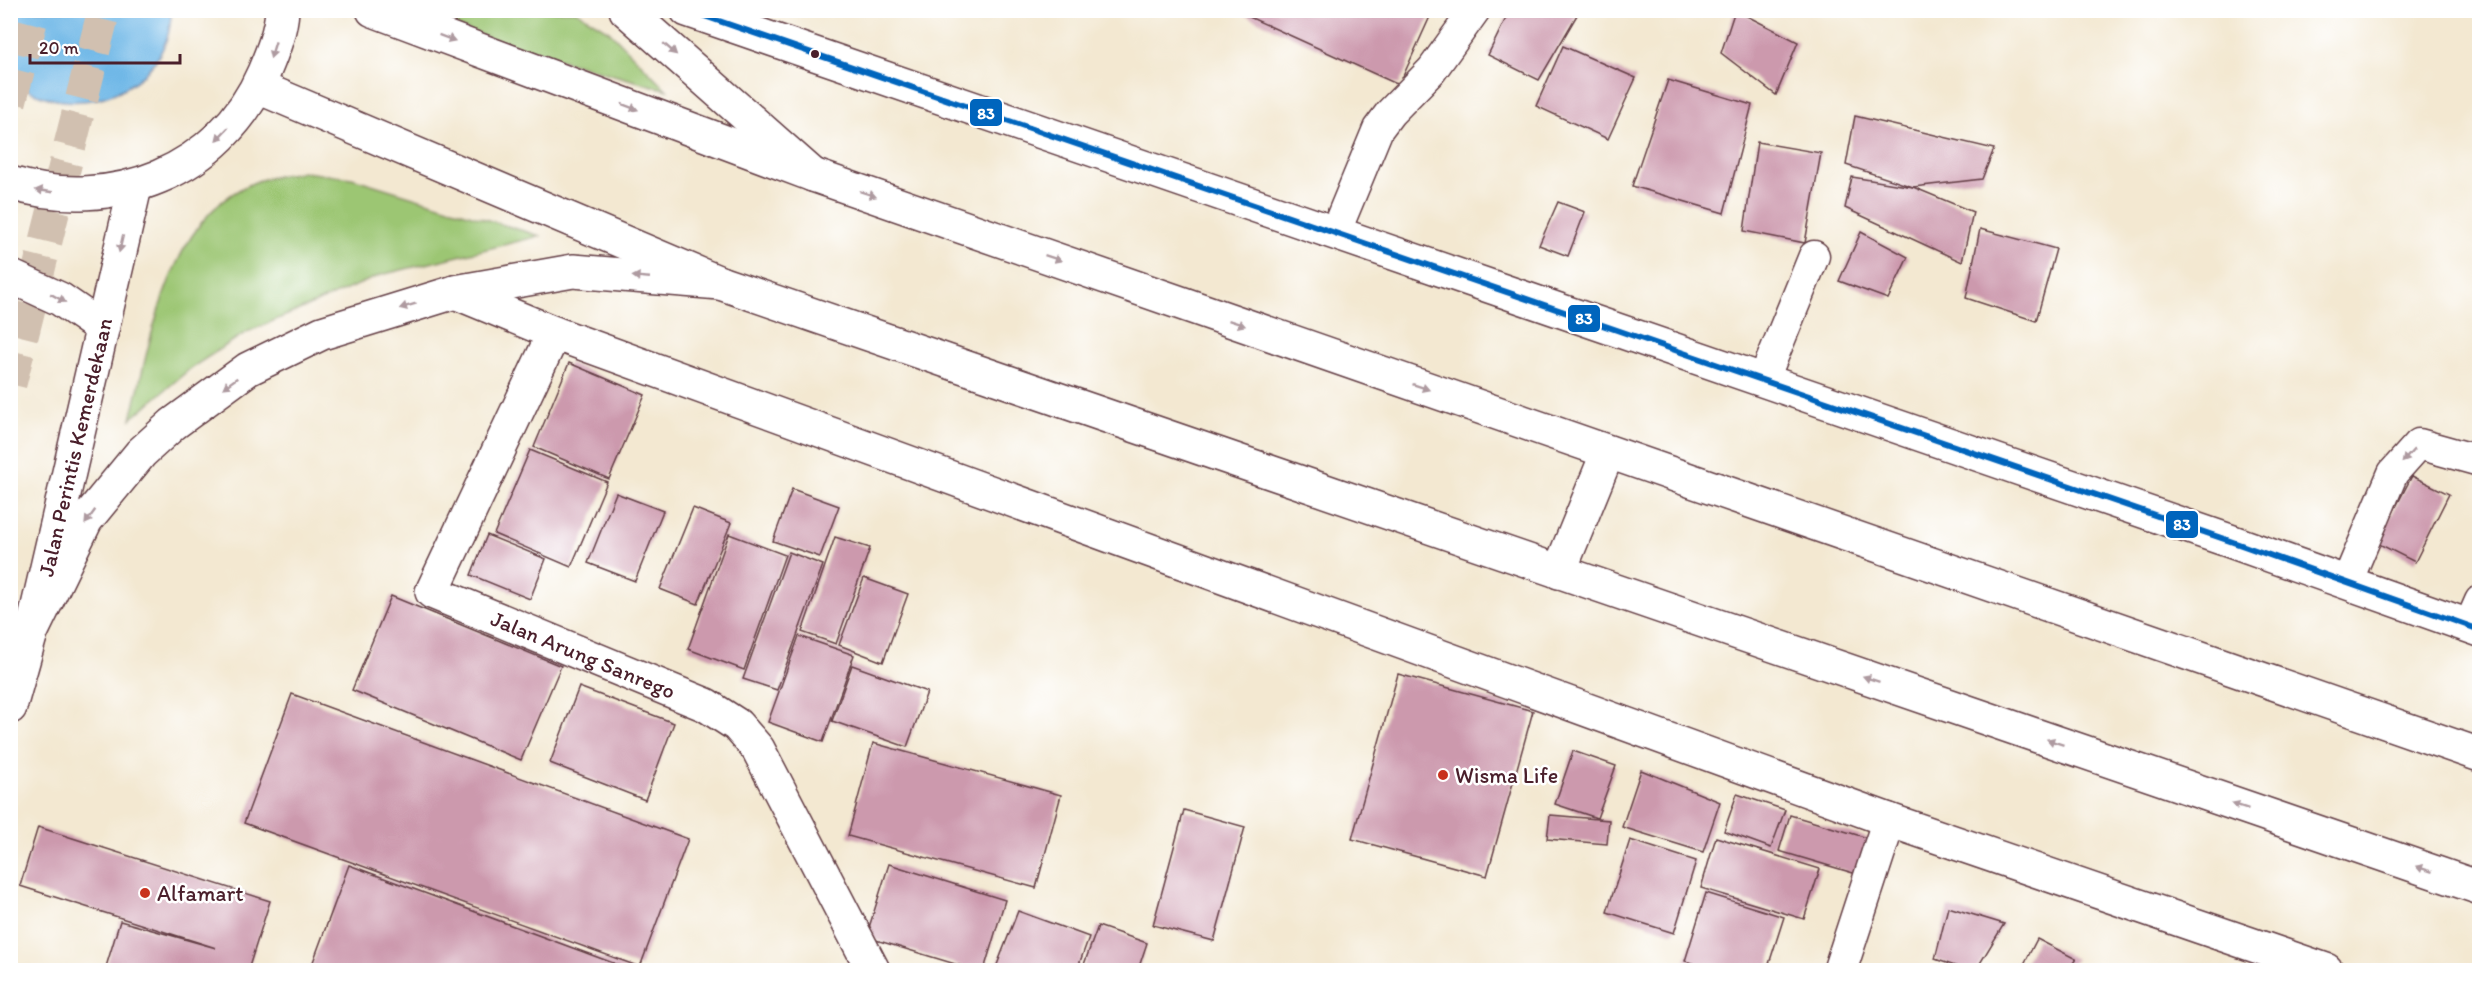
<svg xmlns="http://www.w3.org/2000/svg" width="2490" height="981" viewBox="0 0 2490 981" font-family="Itim,sans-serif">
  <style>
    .green { fill: #9cc673; stroke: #73724f; stroke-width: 1.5 }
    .water { fill: #6fb8e7; stroke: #5c6c89; stroke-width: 1.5 }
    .building { fill: #cc99ad }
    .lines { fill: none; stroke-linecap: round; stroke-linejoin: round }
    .trunk-tunnel { stroke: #d1c0b0; stroke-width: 33; stroke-dasharray: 33 16; stroke-linecap: butt }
    .service-casing { stroke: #633d44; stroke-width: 33 }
    .minor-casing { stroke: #633d44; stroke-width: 36 }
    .secondary-casing { stroke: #633d44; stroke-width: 36 }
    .primary-casing { stroke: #633d44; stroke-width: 36 }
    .trunk-casing { stroke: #633d44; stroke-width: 36 }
    .service { stroke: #fff; stroke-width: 30 }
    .minor { stroke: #fff; stroke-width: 33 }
    .secondary { stroke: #fff; stroke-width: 33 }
    .primary { stroke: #fff; stroke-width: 33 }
    .trunk { stroke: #fff; stroke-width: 33 }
    .bus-1-casing { stroke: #fff; stroke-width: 10 }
    .bus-1 { stroke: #0065bd; stroke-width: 6 }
    .oneway { fill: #ae9aa0 }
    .bus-dot { fill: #4a1f2b; stroke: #fff; stroke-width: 2 }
    .poi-dot { fill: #c8321e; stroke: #fff; stroke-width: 2 }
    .labels { text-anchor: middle; stroke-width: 5; stroke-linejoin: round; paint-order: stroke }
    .street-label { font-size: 22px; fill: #4a1f2b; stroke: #fff }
    .poi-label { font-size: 22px; fill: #4a1f2b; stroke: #fff; text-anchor: start }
    .line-badge { stroke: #fff; stroke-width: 2 }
    .badge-label { font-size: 16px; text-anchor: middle; font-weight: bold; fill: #fff }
  </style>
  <rect width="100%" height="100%" fill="#fff"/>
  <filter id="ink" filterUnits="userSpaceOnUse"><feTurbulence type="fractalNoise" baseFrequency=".0167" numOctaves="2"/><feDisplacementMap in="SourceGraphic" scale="12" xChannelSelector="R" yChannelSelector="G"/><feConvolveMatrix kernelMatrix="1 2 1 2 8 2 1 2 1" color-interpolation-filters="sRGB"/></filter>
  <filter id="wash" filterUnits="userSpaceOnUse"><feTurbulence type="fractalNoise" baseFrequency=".008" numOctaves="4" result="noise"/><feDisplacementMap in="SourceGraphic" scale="24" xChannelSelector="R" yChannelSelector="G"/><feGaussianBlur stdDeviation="1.35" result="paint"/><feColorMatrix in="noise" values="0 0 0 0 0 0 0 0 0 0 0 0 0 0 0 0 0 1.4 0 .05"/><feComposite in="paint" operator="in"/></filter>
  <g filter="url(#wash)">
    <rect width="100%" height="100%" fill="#f3e8d1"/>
    <g class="green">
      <path d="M414,11H576L609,31L667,90L518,48Z"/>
      <path d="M304,172L352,178L540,236L381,275L245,333L191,368L131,419C151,340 168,216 255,182C270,176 288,174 304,172Z"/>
    </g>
    <path class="water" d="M11,10L171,11C171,92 69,129 11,78Z"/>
    <g id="blocks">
      <g class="building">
        <path d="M1234,10H1433L1399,85Z"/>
        <path d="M1510,10H1568L1577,15L1539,80L1488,55Z"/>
        <path d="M1735,10L1798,42L1776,95L1721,53Z"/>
        <path d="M1563,46L1636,78L1608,139L1536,106Z"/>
        <path d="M1668,80L1752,105L1724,213L1632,186Z"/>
        <path d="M1855,116L1994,149L1982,179L1913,187L1846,165Z"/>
        <path d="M1757,142L1821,153L1805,243L1744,231Z"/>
        <path d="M1852,177L1913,187L1973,212L1962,262L1845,208Z"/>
        <path d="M1558,202L1585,212L1568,256L1539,245Z"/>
        <path d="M1980,229L2056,249L2036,321L1966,298Z"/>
        <path d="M1861,232L1908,257L1888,299L1839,281Z"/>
        <path d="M569,363L645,395L609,479L534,447Z"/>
        <path d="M530,450L607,482L571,567L494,534Z"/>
        <path d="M2412,476L2449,494L2415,562L2377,543Z"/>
        <path d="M792,489L839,506L820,557L773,541Z"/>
        <path d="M616,493L663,511L635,581L588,563Z"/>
        <path d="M693,508L731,523L698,604L660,589Z"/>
        <path d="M729,534L785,555L744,670L688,649Z"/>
        <path d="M487,535L546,559L530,599L471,575Z"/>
        <path d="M835,537L870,548L836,644L802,632Z"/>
        <path d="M789,552L823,565L777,690L743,679Z"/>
        <path d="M864,578L908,594L883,662L839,645Z"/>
        <path d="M391,596L561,666L521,760L352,690Z"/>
        <path d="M799,636L854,655L823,742L768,722Z"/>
        <path d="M852,665L927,692L907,747L832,721Z"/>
        <path d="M1398,674L1533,711L1487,876L1352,839Z"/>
        <path d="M579,687L674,723L645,800L550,763Z"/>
        <path d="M292,694L688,839L640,967L244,823Z"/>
        <path d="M873,743L1061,795L1036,888L848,836Z"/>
        <path d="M1573,751L1616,766L1597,818L1555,804Z"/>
        <path d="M1641,770L1720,802L1703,852L1622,827Z"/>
        <path d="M1737,794L1785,810L1771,848L1724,831Z"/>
        <path d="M1184,810L1245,827L1214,941L1153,925Z"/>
        <path d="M1550,815L1609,820L1607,844L1547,839Z"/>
        <path d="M1790,815L1871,839L1860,875L1779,851Z"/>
        <path d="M38,827L270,901L248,970H105L120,921L216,948L20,886Z"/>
        <path d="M1716,837L1820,869L1804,919L1701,888Z"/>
        <path d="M1630,840L1696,861L1674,933L1607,912Z"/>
        <path d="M889,864L1005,900L984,970H975L866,937Z"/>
        <path d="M349,865L632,970H310Z"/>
        <path d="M1706,893L1784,917L1767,970H1716L1685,961Z"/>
        <path d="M1948,907L2004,924L1976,970H1966L1935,959Z"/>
        <path d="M1018,911L1089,937L1077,970H995Z"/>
        <path d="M1098,926L1147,943L1138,970H1082Z"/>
        <path d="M2037,939L2076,959L2068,970H2021Z"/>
      </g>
    </g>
  </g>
  <g filter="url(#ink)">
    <use href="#blocks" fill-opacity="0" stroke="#633d44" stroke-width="1.5"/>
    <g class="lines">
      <g class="trunk-tunnel">
        <path d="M10,102L34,10"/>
        <path d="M10,384L104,10"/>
      </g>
      <g class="service-casing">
        <g id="service">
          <path d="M1335,233L1378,129L1390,113L1432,70L1475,10"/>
          <path d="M1763,381L1814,256"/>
          <path d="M2347,582L2393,473L2419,444L2480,461"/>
          <path d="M2469,626L2480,601"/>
        </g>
      </g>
      <g class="minor-casing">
        <g id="minor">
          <path d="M687,10L2230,541L2480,630"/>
          <path d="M455,292L554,333L1889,820L2326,970"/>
          <path id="s1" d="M554,333L432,592L706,705L737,725L758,749L873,970"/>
          <path d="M1840,970L1889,820"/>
        </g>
      </g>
      <g class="secondary-casing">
        <g id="secondary">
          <path d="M373,10L813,175L2480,755"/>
          <path d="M258,87L720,283L2480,888"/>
          <path d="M1559,572L1608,452"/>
        </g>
      </g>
      <g class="primary-casing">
        <g id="primary">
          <path d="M10,276L60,299L102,328"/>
          <path d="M28,639L86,520L141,453L173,424L248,369L322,333L455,292L573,271L720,283"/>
          <path id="s2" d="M10,707L36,615L135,187"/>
        </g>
      </g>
      <g class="trunk-casing">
        <g id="trunk">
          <path d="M626,10L813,175"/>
          <path d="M10,183C112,214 221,172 264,72C272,53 281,31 282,10"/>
        </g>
      </g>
      <use href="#service" class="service"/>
      <use href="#minor" class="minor"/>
      <use href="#secondary" class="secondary"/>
      <use href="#primary" class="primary"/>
      <use href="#trunk" class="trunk"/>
      <g class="bus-1-casing">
        <path id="bus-1" d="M687,10L2230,541L2480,630"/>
      </g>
      <use href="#bus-1" class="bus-1"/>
    </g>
    <defs><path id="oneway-solid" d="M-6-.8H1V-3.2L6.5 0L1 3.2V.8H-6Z" transform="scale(1.5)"/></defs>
    <g class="oneway">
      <use href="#oneway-solid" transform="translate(447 38) rotate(20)"/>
      <use href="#oneway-solid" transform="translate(670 49) rotate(41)"/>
      <use href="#oneway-solid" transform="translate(273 50) rotate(107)"/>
      <use href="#oneway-solid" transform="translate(630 107) rotate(20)"/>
      <use href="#oneway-solid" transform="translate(222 134) rotate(134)"/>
      <use href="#oneway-solid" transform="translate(44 191) rotate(-172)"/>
      <use href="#oneway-solid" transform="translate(868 194) rotate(19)"/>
      <use href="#oneway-solid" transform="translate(121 244) rotate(103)"/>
      <use href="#oneway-solid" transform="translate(1053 258) rotate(19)"/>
      <use href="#oneway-solid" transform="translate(641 277) rotate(-175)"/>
      <use href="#oneway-solid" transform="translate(58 298) rotate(29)"/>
      <use href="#oneway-solid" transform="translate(408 306) rotate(163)"/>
      <use href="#oneway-solid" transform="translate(1237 323) rotate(19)"/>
      <use href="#oneway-solid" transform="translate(230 383) rotate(144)"/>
      <use href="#oneway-solid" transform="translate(1421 387) rotate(19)"/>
      <use href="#oneway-solid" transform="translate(2408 456) rotate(132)"/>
      <use href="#oneway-solid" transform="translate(90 517) rotate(126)"/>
      <use href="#oneway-solid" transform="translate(1871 679) rotate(-161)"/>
      <use href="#oneway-solid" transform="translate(2055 742) rotate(-161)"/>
      <use href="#oneway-solid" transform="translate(2240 806) rotate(-161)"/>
      <use href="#oneway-solid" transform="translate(2424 869) rotate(-161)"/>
    </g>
  </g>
  <circle class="bus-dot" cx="815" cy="54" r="5"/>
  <g class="poi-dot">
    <circle cx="1443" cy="775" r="6"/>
    <circle cx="145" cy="893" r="6"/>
  </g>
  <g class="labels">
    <g class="street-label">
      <text dy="8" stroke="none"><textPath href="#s2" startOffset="268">Jalan Perintis Kemerdekaan</textPath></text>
      <text dy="8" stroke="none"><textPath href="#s1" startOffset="450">Jalan Arung Sanrego</textPath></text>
    </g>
    <g class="poi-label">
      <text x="1455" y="783">Wisma Life</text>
      <text x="157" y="901">Alfamart</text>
    </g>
  </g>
  <g class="line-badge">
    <rect x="969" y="98" width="34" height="29" rx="6" fill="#0065bd"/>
    <rect x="1567" y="304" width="34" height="29" rx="6" fill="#0065bd"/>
    <rect x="2165" y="510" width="34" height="29" rx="6" fill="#0065bd"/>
  </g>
  <g class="badge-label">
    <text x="986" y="119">83</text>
    <text x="1584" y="324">83</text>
    <text x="2182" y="530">83</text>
  </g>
  <rect width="2490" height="981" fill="none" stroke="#fff" stroke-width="36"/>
  <path d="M30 54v9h150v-9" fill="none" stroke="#4a1f2b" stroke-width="3"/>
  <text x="39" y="54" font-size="18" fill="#4a1f2b" stroke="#ffffff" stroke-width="4.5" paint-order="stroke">20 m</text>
</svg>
